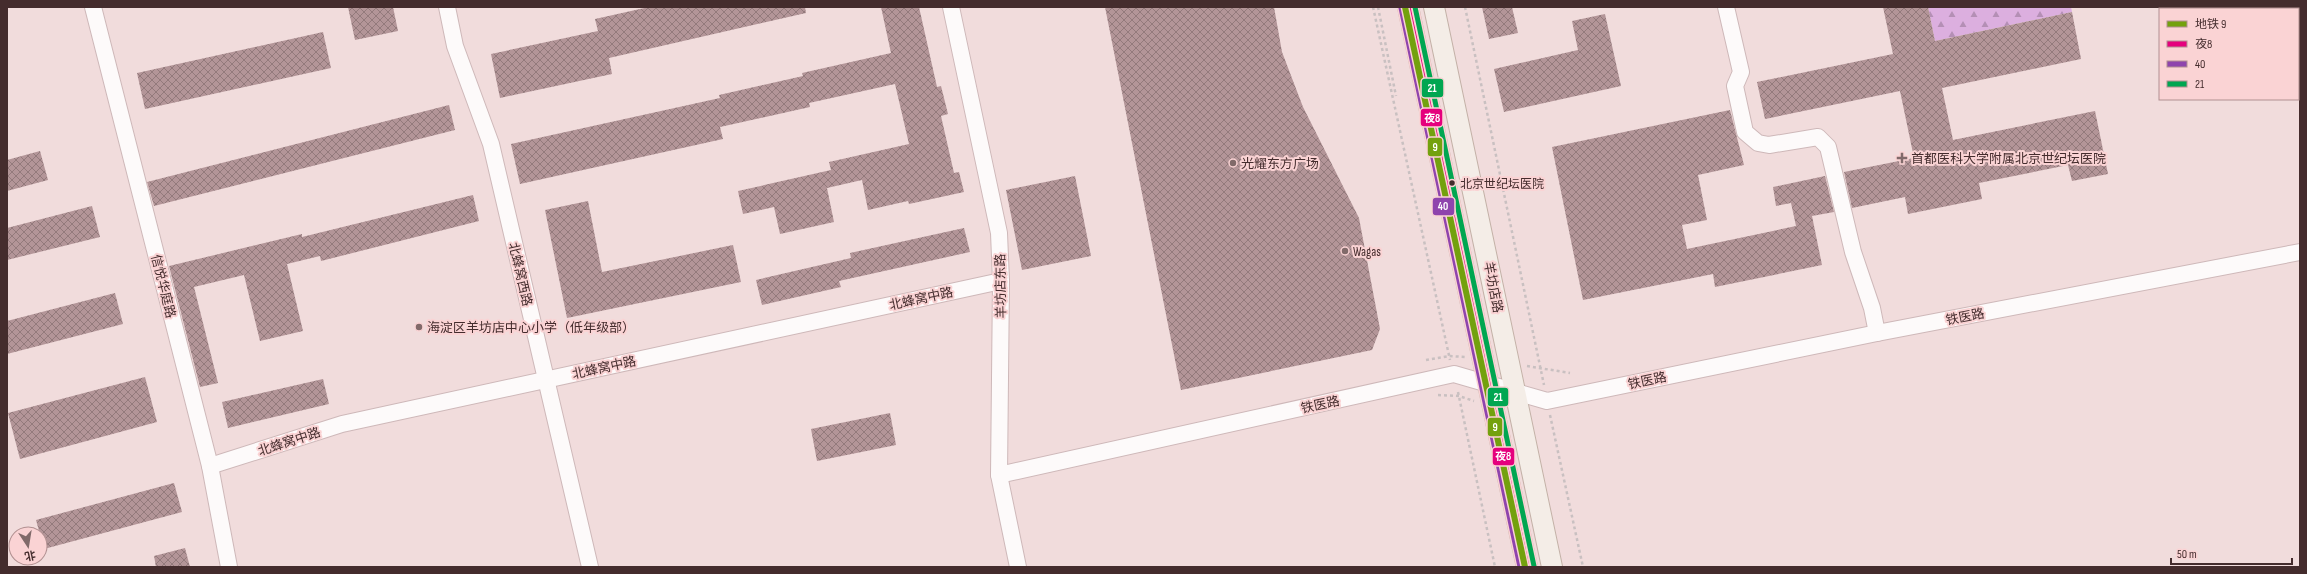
<svg xmlns="http://www.w3.org/2000/svg" width="2307" height="574" viewBox="0 0 2307 574" font-family="'Sofia Sans Condensed','Noto Sans SC',sans-serif">
  <style>
    .forest { fill: url(#forest-firs) }
    .building { fill: url(#building-cross-hatch) }
    .lines { fill: none; stroke-linecap: round; stroke-linejoin: round }
    .minor-casing { stroke: #ceb8b9; stroke-width: 18 }
    .major-casing { stroke: #c3b1a7; stroke-width: 22 }
    .path { stroke: #c9c0c1; stroke-width: 2.5; stroke-dasharray: 3 3; stroke-linecap: butt }
    .minor { stroke: #fdfafa; stroke-width: 16 }
    .major { stroke: #f4ede7; stroke-width: 20 }
    .bus-1-casing { stroke: #fad3d4; stroke-width: 8 }
    .bus-2-casing { stroke: #fad3d4; stroke-width: 8 }
    .bus-3-casing { stroke: #fad3d4; stroke-width: 8 }
    .bus-1 { stroke: #e5007d; stroke-width: 5 }
    .bus-2 { stroke: #8e44ad; stroke-width: 5 }
    .bus-3 { stroke: #00a651; stroke-width: 5 }
    .metro-1-casing { stroke: #fad3d4; stroke-width: 9 }
    .metro-1 { stroke: #73a10e; stroke-width: 6 }
    .poi-dot { fill: #816a6a; stroke: #fad3d4; stroke-width: 1.5 }
    .bus-dot { fill: #442c2d; stroke: #fad3d4; stroke-width: 1.5 }
    .labels { text-anchor: middle; stroke-width: 4; stroke-linejoin: round; paint-order: stroke }
    .bus-label { font-size: 12px; fill: #442c2d; stroke: #fad3d4; text-anchor: start }
    .poi-label { font-size: 13px; fill: #442c2d; stroke: #fad3d4; text-anchor: start }
    .street-label { font-size: 13px; fill: #442c2d; stroke: #fad3d4 }
    .line-badge { stroke: #fad3d4; stroke-width: 1.5 }
    .badge-label { font-size: 11px; text-anchor: middle; font-weight: bold; fill: #fff }
  </style>
  <defs>
    <pattern id="forest-firs" width="22" height="20" patternUnits="userSpaceOnUse"><rect width="22" height="20" fill="#dcafdf"/><path d="M5 1l3.5 6h-7zM16 11l3.5 6h-7z" fill="#b48fb5"/></pattern>
    <pattern id="building-cross-hatch" width="8" height="8" patternUnits="userSpaceOnUse"><rect width="8" height="8" fill="#b39598"/><path d="M0 0l8 8M0 8l8-8" fill="none" stroke="#937a7c"/></pattern>
  </defs>
  <rect width="100%" height="100%" fill="#f1dcdc"/>
  <path class="forest" d="M1928,7H2071L2072,12L1935,41Z"/>
  <g class="building">
    <path d="M348,7H393L398,31L355,40Z"/>
    <path d="M649,7H805L806,13L609,58L612,74L500,98L491,54L598,31L595,19Z"/>
    <path d="M881,7H919L937,87L941,86L948,114L941,116L954,173L959,172L964,192L909,204L908,201L868,210L862,180L827,188L834,222L780,234L774,207L743,214L738,191L831,170L829,162L909,144L895,84L809,103L810,107L720,127L723,139L520,184L511,144L720,98L719,95L803,76L802,73L891,53Z"/>
    <path d="M1105,7H1274L1282,52L1303,107L1359,218L1380,329L1372,350L1181,390Z"/>
    <path d="M1482,7H1512L1518,33L1489,39Z"/>
    <path d="M1883,7H1928L1935,41L2072,12L2081,59L1942,88L1953,140L2095,111L2108,174L2072,181L2068,165L1979,183L1982,199L1908,214L1905,197L1852,208L1844,172L1914,158L1900,91L1765,119L1757,82L1893,54Z"/>
    <path d="M1605,14L1621,86L1504,112L1494,69L1578,50L1572,21Z"/>
    <path d="M323,32L331,68L145,109L137,73Z"/>
    <path d="M449,105L455,130L154,206L147,182Z"/>
    <path d="M1730,110L1744,165L1698,175L1707,220L1682,225L1687,249L1796,226L1791,203L1776,206L1773,187L1825,176L1834,212L1812,216L1822,265L1715,287L1713,274L1583,300L1552,147Z"/>
    <path d="M40,151L48,180L7,191V160Z"/>
    <path d="M1075,176L1091,256L1022,270L1006,190Z"/>
    <path d="M473,195L479,221L321,261L320,256L287,264L303,331L260,341L244,275L194,287L218,383L200,387L169,266L302,234V237Z"/>
    <path d="M588,201L602,272L733,245L741,282L567,318L545,210Z"/>
    <path d="M92,206L100,237L7,260V228Z"/>
    <path d="M964,228L970,252L839,281L841,287L762,305L756,280L851,258L850,253Z"/>
    <path d="M115,293L123,324L7,354V321Z"/>
    <path d="M145,377L157,422L20,459L8,413Z"/>
    <path d="M323,379L329,404L228,428L222,402Z"/>
    <path d="M890,413L896,445L817,461L811,429Z"/>
    <path d="M174,483L182,512L44,549L36,520Z"/>
    <path d="M185,548L190,567H156L154,556Z"/>
  </g>
  <g class="lines">
    <g class="minor-casing">
      <g id="minor">
        <path d="M93,7L210,466L229,567"/>
        <path d="M447,7L455,46L491,144L590,567"/>
        <path d="M951,7L999,233L1001,281L999,475L1018,567"/>
        <path d="M1726,7L1741,72L1735,86L1745,132L1758,143L1769,145L1818,137L1828,147L1853,252L1872,308L1877,333"/>
        <path d="M210,466L342,424L1001,281"/>
        <path d="M999,475L1454,374L1547,401L1877,333L2300,252"/>
      </g>
    </g>
    <g class="major-casing">
      <g id="major">
        <path d="M1408,7L1527,567"/>
        <path d="M1434,7L1552,567"/>
      </g>
    </g>
    <g class="path">
      <path d="M1373,7L1450,360"/>
      <path d="M1378,7L1396,96"/>
      <path d="M1465,7L1544,385"/>
      <path d="M1426,360L1449,356L1465,357"/>
      <path d="M1527,366L1570,373"/>
      <path d="M1458,392L1495,567"/>
      <path d="M1438,395L1459,396L1474,401"/>
      <path d="M1550,415L1583,567"/>
    </g>
    <use href="#minor" class="minor"/>
    <use href="#major" class="major"/>
    <g class="bus-1-casing">
      <path id="bus-1" d="M1408,7L1527,567"/>
    </g>
    <g class="bus-2-casing">
      <path id="bus-2" d="M1401,8L1520,567"/>
    </g>
    <g class="bus-3-casing">
      <path id="bus-3" d="M1415,7L1534,566"/>
    </g>
    <use href="#bus-1" class="bus-1"/>
    <use href="#bus-2" class="bus-2"/>
    <use href="#bus-3" class="bus-3"/>
    <g class="metro-1-casing">
      <path id="metro-1" d="M1405,7L1525,567"/>
    </g>
    <use href="#metro-1" class="metro-1"/>
  </g>
  <g class="poi-dot">
    <path d="M1900 152h4v4h4v4h-4v4h-4v-4h-4v-4h4z"/>
    <circle cx="1233" cy="163" r="4"/>
    <circle cx="1345" cy="251" r="4"/>
    <circle cx="419" cy="327" r="4"/>
  </g>
  <circle class="bus-dot" cx="1452" cy="183" r="3.5"/>
  <g class="labels">
    <g class="bus-label">
      <text x="1460" y="188">北京世纪坛医院</text>
    </g>
    <g class="poi-label">
      <text x="1911" y="163">首都医科大学附属北京世纪坛医院</text>
      <text x="1241" y="168">光耀东方广场</text>
      <text x="1353" y="256">Wagas</text>
      <text x="427" y="332">海淀区羊坊店中心小学（低年级部）</text>
    </g>
    <g class="street-label">
      <text transform="translate(521 274) rotate(77)" y="5">北蜂窝西路</text>
      <text transform="translate(164 286) rotate(76)" y="5">信悦华庭路</text>
      <text transform="translate(1000 286) rotate(-91)" y="5">羊坊店东路</text>
      <text transform="translate(1494 287) rotate(79)" y="5">羊坊店路</text>
      <text transform="translate(921 298) rotate(-12)" y="5">北蜂窝中路</text>
      <text transform="translate(1965 316) rotate(-11)" y="5">铁医路</text>
      <text transform="translate(604 367) rotate(-12)" y="5">北蜂窝中路</text>
      <text transform="translate(1647 380) rotate(-12)" y="5">铁医路</text>
      <text transform="translate(1320 404) rotate(-12)" y="5">铁医路</text>
      <text transform="translate(289 441) rotate(-18)" y="5">北蜂窝中路</text>
    </g>
  </g>
  <g class="line-badge">
    <rect x="1421" y="78" width="23" height="20" rx="4" fill="#00a651"/>
    <rect x="1420" y="108" width="23" height="19" rx="4" fill="#e5007d"/>
    <rect x="1427" y="137" width="16" height="20" rx="4" fill="#73a10e"/>
    <rect x="1432" y="197" width="23" height="19" rx="4" fill="#8e44ad"/>
    <rect x="1487" y="387" width="22" height="20" rx="4" fill="#00a651"/>
    <rect x="1487" y="417" width="16" height="20" rx="4" fill="#73a10e"/>
    <rect x="1492" y="447" width="23" height="19" rx="4" fill="#e5007d"/>
  </g>
  <g class="badge-label">
    <text x="1432" y="92">21</text>
    <text x="1432" y="122">夜8</text>
    <text x="1435" y="151">9</text>
    <text x="1443" y="210">40</text>
    <text x="1498" y="401">21</text>
    <text x="1495" y="431">9</text>
    <text x="1503" y="460">夜8</text>
  </g>
  <rect width="2307" height="574" fill="none" stroke="#442c2d" stroke-width="16"/>
  <rect x="2159" y="8" width="140" height="92" fill="#fad3d4" stroke="#b19091"/>
  <rect x="2167" y="21" width="20" height="6" fill="#73a10e" stroke="#b19091"/>
  <text x="2195" y="28" font-size="12" fill="#442c2d">地铁 9</text>
  <rect x="2167" y="41" width="20" height="6" fill="#e5007d" stroke="#b19091"/>
  <text x="2195" y="48" font-size="12" fill="#442c2d">夜8</text>
  <rect x="2167" y="61" width="20" height="6" fill="#8e44ad" stroke="#b19091"/>
  <text x="2195" y="68" font-size="12" fill="#442c2d">40</text>
  <rect x="2167" y="81" width="20" height="6" fill="#00a651" stroke="#b19091"/>
  <text x="2195" y="88" font-size="12" fill="#442c2d">21</text>
  <g transform="translate(28 546) rotate(168)"><circle r="19" fill="#fad3d4" stroke="#b19091"/>
  <path d="M0-3L7 15L0 10L-7 15Z" fill="#816a6a"/>
  <text y="-6" font-size="11" font-weight="bold" text-anchor="middle" fill="#442c2d">北</text>
  </g>
  <path d="M2171 558v6h121v-6" fill="none" stroke="#442c2d" stroke-width="2"/>
  <text x="2177" y="558" font-size="12" fill="#442c2d" stroke="#fad3d4" stroke-width="3" paint-order="stroke">50 m</text>
</svg>
